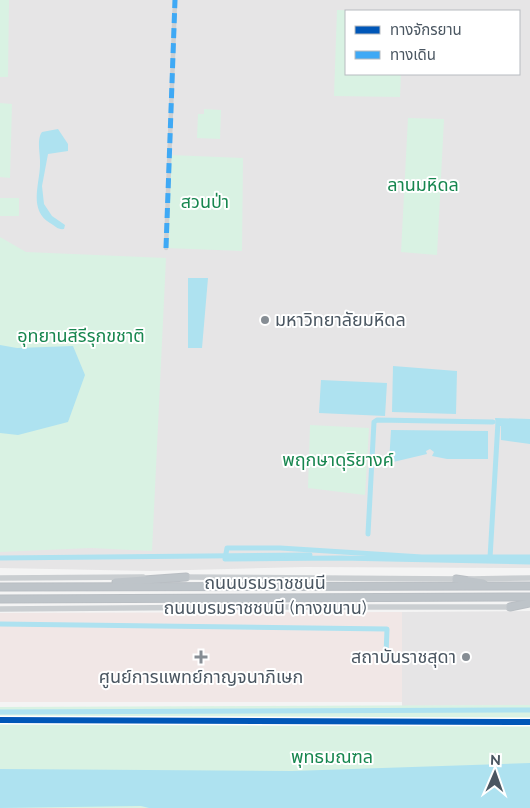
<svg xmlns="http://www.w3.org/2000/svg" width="530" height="808" viewBox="0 0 530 808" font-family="Raleway,'Noto Sans Thai',sans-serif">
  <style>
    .education { fill: #e6e5e6; fill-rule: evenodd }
    .medical { fill: #f1e7e6 }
    .green { fill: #d9f2e3 }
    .water { fill: #aee2f0 }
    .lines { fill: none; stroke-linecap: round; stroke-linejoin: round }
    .canal { stroke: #aee2f0; stroke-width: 5 }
    .highway-casing { stroke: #b9bec3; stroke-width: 9 }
    .minor { stroke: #ced0d2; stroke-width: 4.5 }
    .major { stroke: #caced1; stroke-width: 5.5 }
    .highway { stroke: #bec4c9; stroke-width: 7 }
    .quiet { stroke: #3fa9f5; stroke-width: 5; stroke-dasharray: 10 5; stroke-linecap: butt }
    .cycleway-casing { stroke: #fff; stroke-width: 9 }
    .cycleway { stroke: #0057b8; stroke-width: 6 }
    .poi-dot { fill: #868d94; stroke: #fff; stroke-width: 2 }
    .labels { text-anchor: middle; stroke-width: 4; stroke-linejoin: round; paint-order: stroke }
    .park-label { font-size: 18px; fill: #17864f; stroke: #fff }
    .poi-label { font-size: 18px; fill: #4a5661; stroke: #fff; text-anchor: start }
    .street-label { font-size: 18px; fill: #4a5661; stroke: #fff }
  </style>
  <rect width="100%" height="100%" fill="#f4f4f4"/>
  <g class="education">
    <path d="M0,0H530V568L305,567L151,571L0,568ZM346,11H519V74H346Z"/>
    <path d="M530,611V705L402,706V612Z"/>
  </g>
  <path class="medical" d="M402,612V702H0V613Z"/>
  <g class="green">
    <path d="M0,0H9L8,77H0Z"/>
    <path d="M337,10L377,11H346V74H401L400,97L334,96Z"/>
    <path d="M0,103L12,104L10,178L0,177Z"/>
    <path d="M204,109L221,110L220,139L197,138L198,114H204Z"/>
    <path d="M408,118L444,119L437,255L401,252Z"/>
    <path d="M170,155L243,158L242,251L166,248Z"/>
    <rect x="0" y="198" width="19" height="18"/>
    <path d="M0,237L26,252L166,258L152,551L91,548L0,552Z"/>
    <path d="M310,425L369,428L365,495L308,488Z"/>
    <path d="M530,705V808H0V707Z"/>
  </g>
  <g class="water">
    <path d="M58,129L68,144V151L48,154L42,186L44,204L52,216L65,225L64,229C58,230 55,226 50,223C29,210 39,186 40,166C41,155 36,140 42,132Z"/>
    <path d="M188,278H208L202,348H188Z"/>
    <path d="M0,345L17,348L73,346L85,375L68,422L18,435L0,433Z"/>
    <path d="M393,366L457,371L456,414L392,412Z"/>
    <path d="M321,380L387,383L385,416L319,413Z"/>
    <path d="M495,418L530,419V444L501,440V426H496Z"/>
    <path d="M391,430L488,431V459H447L432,456L434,452L430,449L426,451L427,454L389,463Z"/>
    <path d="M530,763V808H149L141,806L0,808V769L292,771Z"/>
  </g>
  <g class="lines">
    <g class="canal">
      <path d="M368,534L374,422L377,420L493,422"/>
      <path d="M530,557H422L280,548H227L225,559L340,558L530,562"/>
      <path d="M0,558L310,555"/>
      <path d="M490,558L498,422"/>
      <path d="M0,624L387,629L386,655"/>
      <path d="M0,712L530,710"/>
    </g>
    <g class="highway-casing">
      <g id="highway">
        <path d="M456,579L483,583"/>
        <path d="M116,582L186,577"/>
        <path d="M0,587L530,586"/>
        <path d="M0,599L530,597"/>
        <path d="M232,603L269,607"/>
        <path d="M510,607L530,603"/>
      </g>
    </g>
    <g class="minor">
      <path d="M166,248L175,0"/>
      <path d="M0,720L530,722"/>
    </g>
    <g class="major">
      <path d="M182,577L460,579"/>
      <path d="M0,578L143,577"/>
      <path d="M470,579L530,578"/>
      <path d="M265,607H513"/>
      <path d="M0,609L245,607"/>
    </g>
    <use href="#highway" class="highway"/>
    <path class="quiet" d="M166,248L175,0"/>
    <g class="cycleway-casing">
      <path id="cycleway" d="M0,720L530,722"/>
    </g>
    <use href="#cycleway" class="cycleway"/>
  </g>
  <g class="poi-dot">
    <circle cx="265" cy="320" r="5"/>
    <path d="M198.5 649.5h5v5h5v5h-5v5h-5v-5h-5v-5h5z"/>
    <circle cx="466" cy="657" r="5"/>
  </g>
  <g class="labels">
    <g class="park-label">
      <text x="423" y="191">ลานมหิดล</text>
      <text x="205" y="208">สวนป่า</text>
      <text x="81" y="342">อุทยานสิรีรุกขชาติ</text>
      <text x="338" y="466">พฤกษาดุริยางค์</text>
      <text x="332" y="763">พุทธมณฑล</text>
    </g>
    <g class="poi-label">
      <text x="275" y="326">มหาวิทยาลัยมหิดล</text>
      <text x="456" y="663" text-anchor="end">สถาบันราชสุดา</text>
      <text x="201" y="683" text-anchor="middle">ศูนย์การแพทย์กาญจนาภิเษก</text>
    </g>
    <g class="street-label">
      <text x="265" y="589">ถนนบรมราชชนนี</text>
      <text x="265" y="614">ถนนบรมราชชนนี (ทางขนาน)</text>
    </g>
  </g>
  <rect x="345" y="10" width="175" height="65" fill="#ffffff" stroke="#b7bbc0"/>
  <rect x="355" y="26" width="25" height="8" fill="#0057b8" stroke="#b7bbc0"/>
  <text x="390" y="35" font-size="15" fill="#4a5661">ทางจักรยาน</text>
  <rect x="355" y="51" width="25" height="8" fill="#3fa9f5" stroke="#b7bbc0"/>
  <text x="390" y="60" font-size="15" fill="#4a5661">ทางเดิน</text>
  <g transform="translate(495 773) rotate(2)" stroke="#ffffff" stroke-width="4" paint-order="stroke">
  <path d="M0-4L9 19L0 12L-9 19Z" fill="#4a5661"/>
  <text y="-8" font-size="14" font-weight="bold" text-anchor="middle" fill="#4a5661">N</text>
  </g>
</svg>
